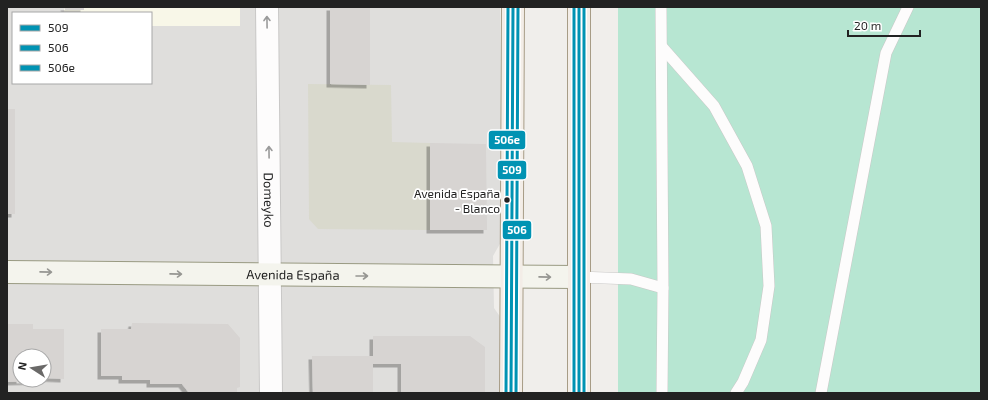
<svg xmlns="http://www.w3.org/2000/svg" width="988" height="400" viewBox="0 0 988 400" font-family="'Exo 2',sans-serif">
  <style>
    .residential { fill: #dfdedc; fill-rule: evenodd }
    .education { fill: #f8f7e8 }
    .construction { fill: #d9d9cd }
    .pitch { fill: #b7e6d2 }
    .building { fill: #d7d4d2; filter: url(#shadow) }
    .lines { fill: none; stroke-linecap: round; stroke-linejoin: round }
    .lane-casing { stroke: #c9c8c7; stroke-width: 12 }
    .street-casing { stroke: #c9c8c7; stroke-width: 24 }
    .secondary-casing { stroke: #999a82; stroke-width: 24 }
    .primary-casing { stroke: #a79c86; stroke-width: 24 }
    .lane { stroke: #fdfcfc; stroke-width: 11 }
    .street { stroke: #fdfcfc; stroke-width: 22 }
    .secondary { stroke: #f4f4ed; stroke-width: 22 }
    .primary { stroke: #f3ede7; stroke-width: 22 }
    .bus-1-casing { stroke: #fff; stroke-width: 6 }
    .bus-2-casing { stroke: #fff; stroke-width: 6 }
    .bus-3-casing { stroke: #fff; stroke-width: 6 }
    .bus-1 { stroke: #0093b3; stroke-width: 3 }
    .bus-2 { stroke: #0093b3; stroke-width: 3 }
    .bus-3 { stroke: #0093b3; stroke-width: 3 }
    .oneway { stroke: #9a9a9a }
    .oneway2 { stroke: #969692 }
    .bus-dot { fill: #222; stroke: #fff; stroke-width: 1.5 }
    .labels { text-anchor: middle; stroke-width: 3.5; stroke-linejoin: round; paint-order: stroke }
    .bus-label { font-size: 12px; fill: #222; stroke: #fff; text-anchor: end }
    .street-label { font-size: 13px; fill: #222; stroke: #fff }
    .line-badge { stroke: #fff; stroke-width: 1.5 }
    .badge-label { font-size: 11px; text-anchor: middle; font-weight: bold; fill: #fff }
  </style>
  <defs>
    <filter id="shadow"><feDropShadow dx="-3.5" dy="3.5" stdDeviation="0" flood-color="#0004"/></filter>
  </defs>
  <rect width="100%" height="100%" fill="#f0eeeb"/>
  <path class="residential" d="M7,7H500L501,242L493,256L494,308L501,318L500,393H7ZM13,13H151V83H13ZM20,356H44V380H20Z"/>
  <path class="education" d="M64,7H240V26H151V13H64Z"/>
  <path class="construction" d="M308,84L391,85L392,142L430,143V230L318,229L309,219Z"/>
  <rect class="pitch" x="618" y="7" width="363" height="386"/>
  <g class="building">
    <path d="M64,7H84V10H65Z"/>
    <path d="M330,7H370V85L330,84Z"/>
    <rect x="7" y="109" width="8" height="105"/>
    <path d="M430,143L486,144L487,230H430Z"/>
    <path d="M132,323L228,324L240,338V387L237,388V393H189L182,384H150V380H122V376H101V329H131Z"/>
    <path d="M7,324H33V329H64V379L44,378V356H20V380H41V381L7,382Z"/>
    <path d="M373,336H470L485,347V393H401V364H373V393H313L312,356H373Z"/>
  </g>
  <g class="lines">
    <g class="lane-casing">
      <g id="lane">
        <path d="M661,7L663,288L662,393"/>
        <path d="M662,47L714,106L747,166L766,226L769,286L761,340L743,382L736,393"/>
        <path d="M579,277L631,279L663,288"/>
        <path d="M821,393L886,53L908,7"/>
      </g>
    </g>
    <g class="street-casing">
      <g id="street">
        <path id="s1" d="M267,7L271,393"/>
      </g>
    </g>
    <g class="secondary-casing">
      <g id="secondary">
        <path id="s2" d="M7,272L579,277"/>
      </g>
    </g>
    <g class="primary-casing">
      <g id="primary">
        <path d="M511,393L513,7"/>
        <path d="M579,393V7"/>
      </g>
    </g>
    <use href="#lane" class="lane"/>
    <use href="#street" class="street"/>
    <use href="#secondary" class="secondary"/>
    <use href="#primary" class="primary"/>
    <g class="bus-1-casing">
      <g id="bus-1">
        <path d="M579,7V393"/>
        <path d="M511,393L513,7"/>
      </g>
    </g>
    <g class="bus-2-casing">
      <g id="bus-2">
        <path d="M584,7V393"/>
        <path d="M516,393L518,7"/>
      </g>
    </g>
    <g class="bus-3-casing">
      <g id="bus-3">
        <path d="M574,7V393"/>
        <path d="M506,393L508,7"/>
      </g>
    </g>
    <use href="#bus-1" class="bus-1"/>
    <use href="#bus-2" class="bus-2"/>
    <use href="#bus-3" class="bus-3"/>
  </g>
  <defs><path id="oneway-shaft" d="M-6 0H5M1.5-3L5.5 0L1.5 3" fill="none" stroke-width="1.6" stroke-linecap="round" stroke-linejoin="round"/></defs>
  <g class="oneway">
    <use href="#oneway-shaft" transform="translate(267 22) rotate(-91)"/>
    <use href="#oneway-shaft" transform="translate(269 152) rotate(-91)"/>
  </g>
  <g class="oneway2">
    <use href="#oneway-shaft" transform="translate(46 272) rotate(1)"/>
    <use href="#oneway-shaft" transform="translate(176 274) rotate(1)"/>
    <use href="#oneway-shaft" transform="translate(362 276)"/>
    <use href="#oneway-shaft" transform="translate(545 277) rotate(1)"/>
  </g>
  <circle class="bus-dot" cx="507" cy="200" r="3.5"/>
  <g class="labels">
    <g class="bus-label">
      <text x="500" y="198">Avenida España<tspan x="500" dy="15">- Blanco</tspan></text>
    </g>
    <g class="street-label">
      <text dy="5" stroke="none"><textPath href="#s1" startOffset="193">Domeyko</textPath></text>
      <text dy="5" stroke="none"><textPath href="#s2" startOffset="286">Avenida España</textPath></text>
    </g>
  </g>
  <g class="line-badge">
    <rect x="488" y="130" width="38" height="20" rx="4" fill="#0093b3"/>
    <rect x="497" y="160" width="30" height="20" rx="4" fill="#0093b3"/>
    <rect x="502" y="220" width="30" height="20" rx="4" fill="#0093b3"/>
  </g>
  <g class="badge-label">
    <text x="507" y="144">506e</text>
    <text x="512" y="174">509</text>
    <text x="517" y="234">506</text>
  </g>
  <rect width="988" height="400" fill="none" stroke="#222222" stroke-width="16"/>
  <rect x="12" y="12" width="140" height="72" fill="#ffffff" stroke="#a7a7a7"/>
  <rect x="20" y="25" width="20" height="6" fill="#0093b3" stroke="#a7a7a7"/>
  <text x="48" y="32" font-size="12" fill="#222222">509</text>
  <rect x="20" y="45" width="20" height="6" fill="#0093b3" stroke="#a7a7a7"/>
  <text x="48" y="52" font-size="12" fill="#222222">506</text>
  <rect x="20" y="65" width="20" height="6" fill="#0093b3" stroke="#a7a7a7"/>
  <text x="48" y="72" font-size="12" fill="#222222">506e</text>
  <g transform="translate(32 368) rotate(282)"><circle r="19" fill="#ffffff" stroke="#a7a7a7"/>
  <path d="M0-3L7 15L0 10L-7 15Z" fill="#6a6968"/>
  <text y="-6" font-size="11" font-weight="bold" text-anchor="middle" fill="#222222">N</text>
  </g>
  <path d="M848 30v6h72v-6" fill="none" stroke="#222222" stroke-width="2"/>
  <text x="854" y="30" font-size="12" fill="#222222" stroke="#ffffff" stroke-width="3" paint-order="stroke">20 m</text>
</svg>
